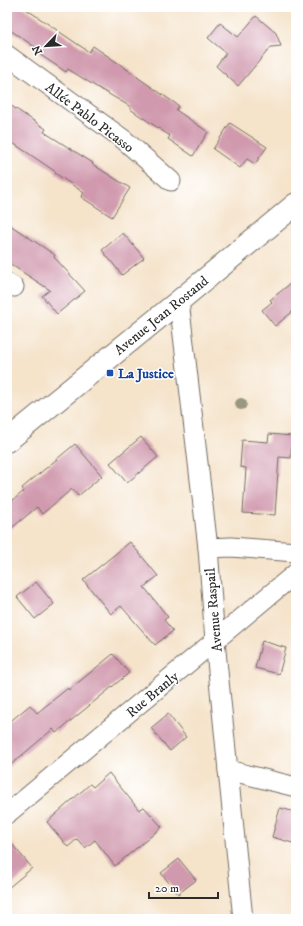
<svg xmlns="http://www.w3.org/2000/svg" width="303" height="926" viewBox="0 0 303 926" font-family="'IM FELL DW Pica',serif">
  <style>
    .building { fill: #d099ad }
    .lines { fill: none; stroke-linecap: round; stroke-linejoin: round }
    .minor-casing { stroke: #726b63; stroke-width: 21 }
    .tertiary-casing { stroke: #726b63; stroke-width: 24 }
    .minor { stroke: #fff; stroke-width: 19 }
    .tertiary { stroke: #fff; stroke-width: 22 }
    .tree { fill: #989880 }
    .transit-dot { fill: #1a4fb4; stroke: #fff; stroke-width: 1.5 }
    .labels { text-anchor: middle; stroke-width: 3; stroke-linejoin: round; paint-order: stroke }
    .street-label { font-size: 14px; fill: #2b2b2b; stroke: #fff }
    .transit-label { font-size: 14px; font-weight: bold; fill: #164399; stroke: #fff; text-anchor: start }
  </style>
  <rect width="100%" height="100%" fill="#fff"/>
  <filter id="ink" filterUnits="userSpaceOnUse"><feTurbulence type="fractalNoise" baseFrequency=".025" numOctaves="2"/><feDisplacementMap in="SourceGraphic" scale="8" xChannelSelector="R" yChannelSelector="G"/><feConvolveMatrix kernelMatrix="1 2 1 2 8 2 1 2 1" color-interpolation-filters="sRGB"/></filter>
  <filter id="wash" filterUnits="userSpaceOnUse"><feTurbulence type="fractalNoise" baseFrequency=".012" numOctaves="4" result="noise"/><feDisplacementMap in="SourceGraphic" scale="16" xChannelSelector="R" yChannelSelector="G"/><feGaussianBlur stdDeviation="0.9" result="paint"/><feColorMatrix in="noise" values="0 0 0 0 0 0 0 0 0 0 0 0 0 0 0 0 0 1.4 0 .05"/><feComposite in="paint" operator="in"/></filter>
  <g filter="url(#wash)">
    <rect width="100%" height="100%" fill="#f5e3ca"/>
    <g id="blocks">
      <g class="building">
        <path d="M7,7H23L89,52L93,46L137,76V77L179,106L176,110L208,132L193,156L168,139L170,136L130,109L131,107L95,86L68,69L66,72L39,54L41,51L7,28Z"/>
        <path d="M256,16L276,33L281,46L271,47L238,86L216,66L226,53L208,38L220,23L238,37Z"/>
        <path d="M7,103L46,129L44,132L93,163L92,164L130,188L112,217L81,197L84,193L55,173L56,172L7,139Z"/>
        <path d="M230,123L267,147L255,164L247,159L240,168L213,149Z"/>
        <path d="M7,223L55,255L54,257L85,291L57,314L42,296L50,290L7,262Z"/>
        <path d="M123,233L144,258L122,275L102,250Z"/>
        <path d="M296,279V309L275,326L262,310L272,302L270,300Z"/>
        <path d="M269,434L292,436L291,458L279,457L275,515L243,513L246,468L240,467L242,440L268,442Z"/>
        <path d="M141,437L158,457L127,483L110,463Z"/>
        <path d="M75,444L102,476L78,496L72,489L42,514L37,507L7,532V505L24,491L22,488Z"/>
        <path d="M130,542L158,576L144,587L168,617L164,620L173,631L155,645L121,606L111,614L83,580Z"/>
        <path d="M36,582L54,604L35,619L17,597Z"/>
        <path d="M262,641L286,648L279,674L255,668Z"/>
        <path d="M113,654L129,673L56,733L53,729L7,768V724L30,705L37,713L68,688L69,690Z"/>
        <path d="M168,714L186,737L170,751L151,728Z"/>
        <path d="M109,773L139,810L144,807L162,827L115,866L95,840L85,848L77,839L68,847L47,822L90,784L93,787Z"/>
        <path d="M280,808L296,812V844L272,837Z"/>
        <path d="M7,838L32,868L7,889Z"/>
        <path d="M179,859L196,880L178,894L161,873Z"/>
      </g>
    </g>
  </g>
  <g filter="url(#ink)">
    <use href="#blocks" fill-opacity="0" stroke="#726b63" stroke-width="1"/>
    <g class="lines">
      <g class="minor-casing">
        <g id="minor">
          <path d="M7,55L123,139L171,181"/>
          <path d="M7,283L14,287"/>
          <path d="M179,301L208,548L215,641L243,919"/>
          <path d="M208,548L231,547L296,552"/>
          <path d="M228,770L296,787"/>
          <path d="M7,814L296,573"/>
        </g>
      </g>
      <g class="tertiary-casing">
        <path id="tertiary" d="M7,441L179,301L296,204"/>
      </g>
      <use href="#minor" class="minor"/>
      <use href="#tertiary" class="tertiary"/>
    </g>
    <circle class="tree" cx="241" cy="404" r="6"/>
  </g>
  <rect class="transit-dot" x="106" y="369" width="8" height="8" rx="2"/>
  <g class="labels">
    <g class="street-label">
      <text transform="translate(90 117) rotate(37)" y="5">Allée Pablo Picasso</text>
      <text transform="translate(161 315) rotate(-39)" y="5">Avenue Jean Rostand</text>
      <text transform="translate(213 610) rotate(-95)" y="5">Avenue Raspail</text>
      <text transform="translate(152 694) rotate(-40)" y="5">Rue Branly</text>
    </g>
    <g class="transit-label">
      <text x="118" y="378">La Justice</text>
    </g>
  </g>
  <rect width="303" height="926" fill="none" stroke="#fff" stroke-width="24"/>
  <g transform="translate(46 46) rotate(245)" stroke="#ffffff" stroke-width="3" paint-order="stroke">
  <path d="M0-3L7 15L0 10L-7 15Z" fill="#2b2b2b"/>
  <text y="-6" font-size="11" font-weight="bold" text-anchor="middle" fill="#2b2b2b">N</text>
  </g>
  <path d="M149 892v6h69v-6" fill="none" stroke="#2b2b2b" stroke-width="2"/>
  <text x="155" y="892" font-size="12" fill="#2b2b2b" stroke="#ffffff" stroke-width="3" paint-order="stroke">20 m</text>
</svg>
